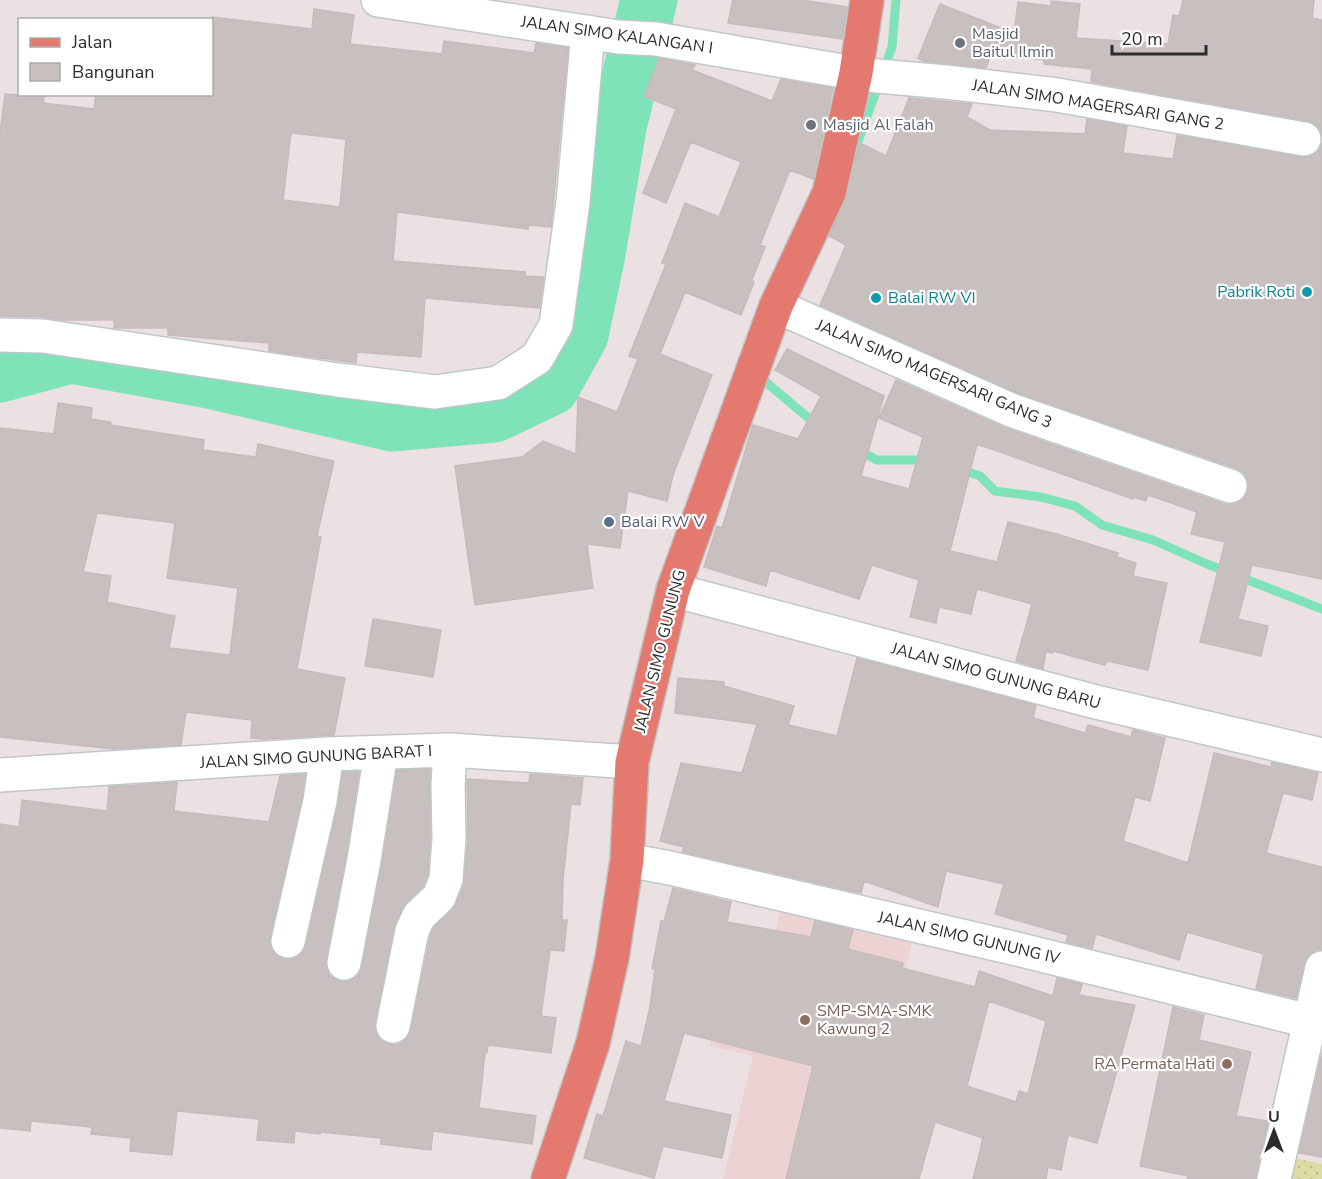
<svg xmlns="http://www.w3.org/2000/svg" width="1322" height="1179" viewBox="0 0 1322 1179" font-family="'Nunito Sans',sans-serif">
	<defs>
		<pattern id="grass-dots" width="8" height="8" patternUnits="userSpaceOnUse" patternTransform="scale(1.5)"><rect width="8" height="8" fill="#dddba3"/><path d="M2 2h.1M6 6h.1" fill="none" stroke="#bebc8c" stroke-width="1.8" stroke-linecap="round"/></pattern>
	</defs>
	<rect width="100%" height="100%" fill="#ece1e2"/>
	<path fill="#ecd2d2" d="M783 900 915 932 854 1179H723L753 1056 710 1046 725 985 760 993Z"/>
	<path fill="url(#grass-dots)" d="M1289 1157 1322 1164V1179H1284Z"/>
	<g fill="none" stroke-linecap="round" stroke-linejoin="round">
		<path stroke="#7fe3b9" stroke-width="9" d="M851 161 892 47 896 0
			M764 374 762 379 818 426
			M858 450 877 460H929
			M959 469 980 476 995 491 1041 497 1075 506 1102 525 1153 540 1207 564 1322 609"/>
		<path stroke="#7fe3b9" stroke-width="57" d="M0 374 71 355 209 380 392 423 494 414 551 387 580 335 597 254 618 127 649 0"/>
	</g>
	<path fill="#c8bfbf" stroke="#c8babb" stroke-width="1.5" fill-rule="evenodd" d="M733 0H802L847 7 842 39 728 23Z
		M1183 0H1314L1312 18 1322 20V136L1316 125 1307 121 1091 82 1092 69 1044 64V60L991 54 986 68 923 61 918 58 940 4 1014 33 1018 2 1051 6V1L1080 4 1076 38 1168 44 1173 15 1179 16Z
		M314 9 354 15 350 44 442 54 444 41 534 53 536 43 568 48 551 227 529 225 528 229 397 212 393 261 525 272V276L544 277 539 308 425 298 421 357 357 352 356 363 269 351V343L168 335V328H114V320H62L43 317 0 316V133L5 94 44 97 43 103 94 109 96 94H212V17L312 29ZM291 133 346 139 340 207 283 200Z
		M659 58 695 65 692 70 772 101 781 79 833 88 813 179 790 170 760 245 765 247 752 280 754 282 741 315 685 292 660 354 712 375 673 475 667 501 628 491 620 548 587 544 593 588 475 605 455 466 522 457 543 441 576 454 578 397 617 412 638 359 629 356 666 264 662 263 685 203 719 217 741 162 691 142 666 203 643 193 676 109 644 96Z
		M909 98 972 104 967 117 990 130 1085 134 1087 119 1127 126 1123 153 1173 159 1177 135 1301 157 1311 156 1318 151 1322 143V579L1252 565 1238 619 1268 626 1261 656 1200 642 1225 542 1191 534 1197 512 1148 495 1146 501 1134 497 1133 499 977 444 950 551 997 562 1008 522 1057 534 1118 553 1117 557 1136 563 1133 576 1167 583 1148 670 1107 661 1105 665 1053 651 1052 653 1046 651 1043 669 1016 661 1032 604 977 589 971 614 939 607 936 623 910 617 919 580 872 565 859 599 770 570 766 586 704 567 717 526 722 528 753 425 798 439 821 396 775 370 787 349 884 396 861 476 909 489 923 437 879 418 896 380 1005 428 1224 504H1234L1243 500 1247 493 1248 482 1244 473 1236 468 1018 393 820 305 846 245 829 236 847 197 860 143 886 156Z
		M58 403 92 408 91 419 111 422 110 425 204 440 203 450 256 457 258 444 334 461 317 536 321 537 297 669 345 678 334 735 265 739 251 738 252 720 186 712 181 745 114 749 0 737V428L54 434ZM97 513 175 523 167 578 238 588 230 655 169 648 175 616 107 602 111 576 83 572Z
		M373 619 441 630 433 677 365 666Z
		M857 658 1036 705 1033 718 1085 733 1088 725 1131 737 1133 730 1165 738 1150 801 1135 797 1123 841 1188 863 1214 753 1271 767 1272 762 1318 773 1312 800 1283 793 1266 853 1322 867V950H1316L1308 956 1304 964 1296 998 1256 989 1264 954 1187 932 1179 960 1096 934 1092 948 1066 942 1068 935 995 914 1004 884 946 871 938 907 864 881 861 893 682 852 684 847 660 841 681 763 742 773 757 724 675 713 678 678 724 682V686L794 706 788 725 837 736Z
		M430 769V838L428 875 423 886 406 903 395 923 375 1022V1031L380 1040 390 1044H400L407 1038 411 1030 430 937 434 927 456 904 464 885 468 840 467 779 529 783 530 774 583 778 580 805 571 804 563 880 562 920H567L564 951 550 950 541 1016 556 1018 551 1053 488 1045 487 1053H485L479 1108 536 1116 532 1144 433 1131 431 1150 381 1144V1138L321 1132 320 1134 295 1131 294 1143 257 1140 259 1119 177 1111 172 1155 130 1151 131 1138 91 1134 92 1127 31 1121 30 1131 0 1128V824L19 827 22 800 107 811 109 787 177 782 174 811 269 822 280 776 305 774 302 798 270 937V947L276 955 284 959H293L301 954 306 945 338 805 343 772H359L346 857 326 960 327 970 331 977 340 981H350L358 976 362 967 382 864 397 770Z
		M673 888 731 902 727 922 811 937 815 921 853 930 848 949 903 963 902 968 975 987 979 971 1053 996 1057 978 1082 984 1079 995 1135 1005 1097 1143 1068 1135 1061 1170 1048 1167 1046 1179H973L983 1138 935 1122 919 1179H786L813 1066 684 1033 664 1101 731 1115 722 1158 663 1146 654 1178 584 1158 597 1114 603 1116 626 1041 641 1046 650 1007 655 969H652L661 921H664ZM989 1001 1046 1021 1028 1094 1019 1091 1016 1102 967 1086Z
		M1173 1007 1204 1015 1199 1040 1251 1052 1236 1116 1268 1121 1256 1179H1187L1188 1176 1140 1166Z
		M1322 1053V1157L1299 1153Z"/>
	<g fill="none" stroke-linecap="round" stroke-linejoin="round">
		<g stroke="#bec8c9" stroke-width="36">
			<path id="minor" d="M378 0 618 37 656 39 866 75 946 82 1057 95 1304 139
				M776 306 1011 410 1230 486
				M0 335 43 336 338 380 435 392 498 383 537 358 556 325 573 202 588 32
				M673 590 1096 702 1322 755
				M0 775 327 754 450 750 632 762
				M627 860 670 868 1021 950 1309 1021
				M288 941 320 801 327 754
				M344 963 364 860 381 753
				M393 1026 412 931 419 916 439 897 446 879 449 839 448 785 450 750
				M1274 1179 1322 968"/>
		</g>
		<g stroke="#c0c0c0" stroke-width="36">
			<path id="major" d="M548 1179 593 1043 612 958 627 860 632 762 673 590 776 306 829 193 856 73 867 0"/>
		</g>
		<use href="#minor" stroke="#fff" stroke-width="33"/>
		<use href="#major" stroke="#e3796f" stroke-width="33"/>
	</g>
	<g fill="#6b7280" stroke="#fff" stroke-width="2">
		<circle cx="960" cy="43" r="6"/>
		<circle cx="811" cy="125" r="6"/>
	</g>
	<g fill="#0f9aa8" stroke="#fff" stroke-width="2">
		<circle cx="1307" cy="292" r="6"/>
		<circle cx="876" cy="298" r="6"/>
	</g>
	<circle fill="#5c6f8a" stroke="#fff" stroke-width="2" cx="609" cy="522" r="6"/>
	<g fill="#8d6e63" stroke="#fff" stroke-width="2">
		<circle cx="805" cy="1020" r="6"/>
		<circle cx="1227" cy="1064" r="6"/>
	</g>
	<g text-anchor="middle" dominant-baseline="central" stroke-width="4.5" stroke-linejoin="round" paint-order="stroke">
		<g font-size="16" fill="#5b616d" stroke="#fff" text-anchor="start">
			<text x="972" y="34">Masjid<tspan x="972" dy="18">Baitul Ilmin</tspan></text>
			<text x="823" y="125">Masjid Al Falah</text>
		</g>
		<g font-size="16" fill="#2c2c2c" stroke="#fff">
			<text transform="translate(617 35) rotate(8)">JALAN SIMO KALANGAN I</text>
			<text transform="translate(1098 105) rotate(9)">JALAN SIMO MAGERSARI GANG 2</text>
			<text transform="translate(934 374) rotate(23)">JALAN SIMO MAGERSARI GANG 3</text>
			<text transform="translate(660 651) rotate(-76)">JALAN SIMO GUNUNG</text>
			<text transform="translate(996 676) rotate(15)">JALAN SIMO GUNUNG BARU</text>
			<text transform="translate(316 757) rotate(-3)">JALAN SIMO GUNUNG BARAT I</text>
			<text transform="translate(969 938) rotate(13)">JALAN SIMO GUNUNG IV</text>
		</g>
		<g font-size="16" fill="#0d838f" stroke="#fff" text-anchor="end">
			<text x="1295" y="292">Pabrik Roti</text>
			<text x="888" y="298" text-anchor="start">Balai RW VI</text>
		</g>
		<g font-size="16" fill="#4e5e75" stroke="#fff" text-anchor="start">
			<text x="621" y="522">Balai RW V</text>
		</g>
		<g font-size="16" fill="#785e54" stroke="#fff" text-anchor="start">
			<text x="817" y="1011">SMP-SMA-SMK<tspan x="817" dy="18">Kawung 2</tspan></text>
			<text x="1215" y="1064" text-anchor="end">RA Permata Hati</text>
		</g>
	</g>
	<rect x="18" y="18" width="195" height="78" fill="#ffffff" stroke="#ababab" stroke-width="1.5"/>
	<rect x="30" y="38" width="30" height="9" fill="#e3796f" stroke="#ababab" stroke-width="1.5"/>
	<text x="72" y="48" font-size="18" fill="#2c2c2c">Jalan</text>
	<rect x="30" y="63" width="30" height="18" fill="#c8bfbf" stroke="#ababab" stroke-width="1.5"/>
	<text x="72" y="78" font-size="18" fill="#2c2c2c">Bangunan</text>
	<g transform="translate(1274 1131)" stroke="#ffffff" stroke-width="4.5" paint-order="stroke">
	<path d="M0-4.5L10 22L0 15L-10 22Z" fill="#2c2c2c"/>
	<text y="-9" font-size="16" font-weight="bold" text-anchor="middle" fill="#2c2c2c">U</text>
	</g>
	<path d="M1112 45v9h94v-9" fill="none" stroke="#2c2c2c" stroke-width="3"/>
	<text x="1121" y="45" font-size="18" fill="#2c2c2c" stroke="#ffffff" stroke-width="4.5" paint-order="stroke">20 m</text>
</svg>
